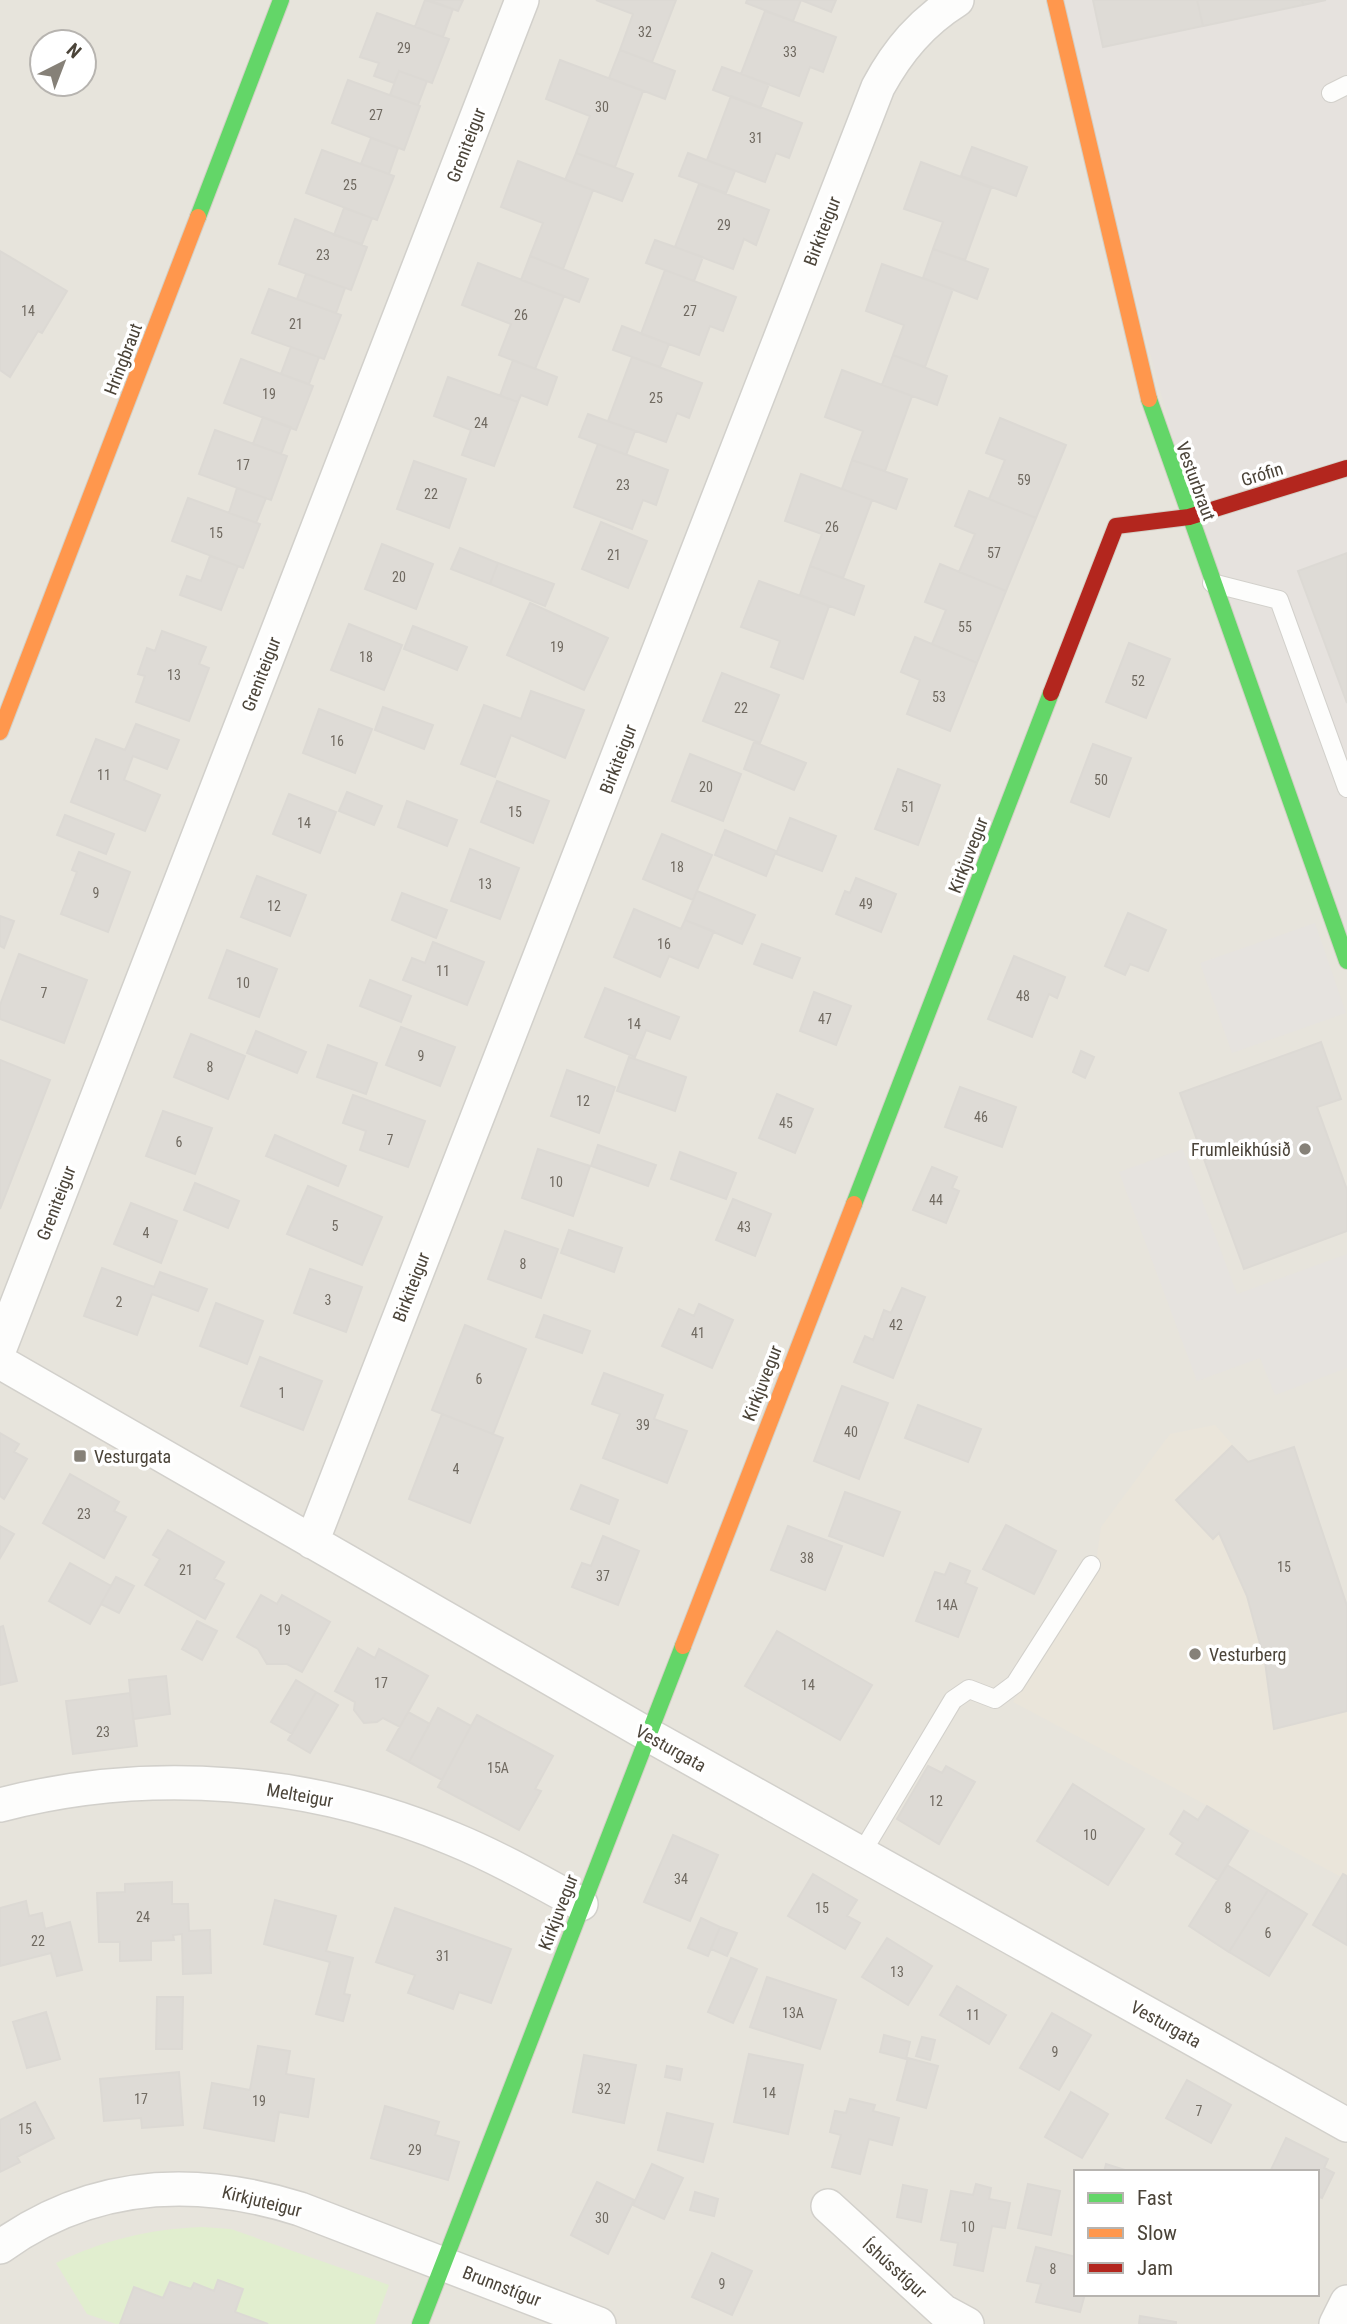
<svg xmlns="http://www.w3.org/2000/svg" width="1347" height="2324" viewBox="0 0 1347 2324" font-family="'Roboto Condensed',sans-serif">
	<rect width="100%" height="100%" fill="#f4f2ee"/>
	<path fill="#e7e4dc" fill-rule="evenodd" d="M0 0H1055L1347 958V2324H0ZM42 42H84V84H42ZM1076 2172H1317V2294H1076Z"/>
	<path fill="#e6e2de" d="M1055 0H1347V958L1212 583Z"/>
	<path fill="#eae5da" d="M1215 1425 1248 1462 1347 1606V1880L1013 1702 1094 1576 1101 1527 1170 1434Z"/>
	<path fill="#e1eecf" d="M202 2227 231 2229 389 2285 375 2324H268L235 2312 243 2289 218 2280 214 2291 194 2283 191 2289 170 2282 163 2298 134 2287 120 2324H116L87 2314 56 2263C104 2240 149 2229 202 2227Z"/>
	<path fill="#e6e3df" d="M1315 923 1346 1013 1232 1053 1200 963Z
		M1183 1149 1237 1294 1347 1254V1368L1275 1395 1260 1358 1197 1381 1119 1172Z"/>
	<path fill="#dedbd6" stroke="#dcd9d4" stroke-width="2" d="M425 0 453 9 443 37 415 27Z
		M429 0H463L458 11Z
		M596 0H676L652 62 620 50 633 14Z
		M747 0H801L793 21 746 3Z
		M801 0H836L831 12Z
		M1093 0H1197L1203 26 1103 47Z
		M1197 0H1302L1303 5 1203 26Z
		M1302 0H1326L1303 5Z
		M765 11 836 37 823 72 810 67 799 96 741 74Z
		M377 13 449 39 432 83 399 71 394 83 374 76 379 63 360 57Z
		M620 50 675 71 665 99 609 78Z
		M560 60 643 91 615 167 576 153 590 116 546 99Z
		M722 67 769 84 760 108 713 90Z
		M399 71 427 81 418 105 390 95Z
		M348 80 420 106 404 150 332 123Z
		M731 96 802 123 789 158 776 153 765 182 707 160Z
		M371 138 398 148 389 174 361 164Z
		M972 147 1027 167 1016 196 961 176Z
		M322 150 394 176 377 220 306 193Z
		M576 153 633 174 622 201 565 180Z
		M688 153 735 171 726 193 679 176Z
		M518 161 593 190 563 269 530 256 543 223 501 207Z
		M921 162 991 188 965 260 933 249 943 222 904 209Z
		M699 184 769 210 756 245 744 239 733 269 675 247Z
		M344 208 372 218 362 244 334 235Z
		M295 219 367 247 351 290 279 264Z
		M655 240 703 257 694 281 646 263Z
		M933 249 988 269 977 299 923 278Z
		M0 251 67 291 42 333 38 331 10 377 0 370Z
		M530 256 588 279 579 302 521 280Z
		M478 263 564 296 535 369 499 355 511 324 462 305Z
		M882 264 953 289 925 367 893 355 904 325 866 311Z
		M665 270 736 297 723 331 710 326 699 355 641 334Z
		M306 274 345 288 336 313 297 299Z
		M269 289 341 315 324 359 252 333Z
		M622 326 669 344 660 367 613 350Z
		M291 347 319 357 309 384 281 374Z
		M893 355 947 376 937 405 882 385Z
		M632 357 702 383 689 418 677 413 666 442 608 421Z
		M241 359 313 386 296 430 224 403Z
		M513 360 557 377 547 405 521 395 518 402 500 396Z
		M842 370 912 396 885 471 852 460 863 431 825 417Z
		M448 377 518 402 494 466 462 455 471 430 434 416Z
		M588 414 635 431 626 455 579 437Z
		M263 417 291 427 281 454 253 444Z
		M1000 418 1066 445 1036 518 989 499 1005 460 986 453Z
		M215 430 287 456 271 500 199 474Z
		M598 444 668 470 656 505 643 500 632 529 574 507Z
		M852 460 907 479 896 509 842 489Z
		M414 461 466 479 449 528 397 509Z
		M801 474 872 500 843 578 810 566 822 534 785 521Z
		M237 488 266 498 256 523 229 513Z
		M969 491 1036 518 1006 591 959 572 975 534 955 526Z
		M188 498 260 524 243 568 172 541Z
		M601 522 647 541 628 588 582 569Z
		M382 544 433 564 416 609 365 589Z
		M460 548 498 563 490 584 451 569Z
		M1347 553V703L1298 571Z
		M210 556 238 566 221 610 180 595 187 576 201 581Z
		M498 563 554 584 545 606 490 584Z
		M940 564 1006 591 977 663 932 644 946 610 925 602Z
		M810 566 864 586 854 615 800 595Z
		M759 581 829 606 803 679 771 667 780 641 741 627Z
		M530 603 608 638 584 690 507 655Z
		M349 624 402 645 384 690 331 670Z
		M413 626 467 647 457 670 404 649Z
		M162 631 206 647 199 664 209 668 189 721 136 702 145 676 138 674 147 648 155 651Z
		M915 637 977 663 950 731 907 714 920 680 901 672Z
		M1129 643 1170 659 1146 718 1106 702Z
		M722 673 779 695 760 743 703 721Z
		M531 691 584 710 565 758 511 735 495 777 461 764 484 705 521 719Z
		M383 707 433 725 424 749 375 730Z
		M319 709 372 729 355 773 303 753Z
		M136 724 179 740 167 769 133 756 124 780 160 795 145 831 71 802 96 739 125 750Z
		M754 742 806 763 794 790 744 769Z
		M1093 744 1131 758 1109 817 1071 802Z
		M690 754 741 774 723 821 672 801Z
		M898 769 940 785 918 845 875 829Z
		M497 781 549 801 533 843 481 822Z
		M347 792 382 806 374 825 339 811Z
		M289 794 336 812 320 853 273 834Z
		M407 801 457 820 447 846 398 827Z
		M65 815 114 834 106 854 57 835Z
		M790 818 836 836 822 871 776 854Z
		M725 830 776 851 766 876 715 855Z
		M662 834 712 855 693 900 643 879Z
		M470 849 519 868 500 919 451 901Z
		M79 852 130 872 108 932 61 914 77 872 72 870Z
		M257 876 306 895 290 936 241 917Z
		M856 878 896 894 881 932 836 914 845 891 850 893Z
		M697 891 755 915 742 944 685 920Z
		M402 893 447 910 436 938 392 920Z
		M634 909 681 929 685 920 714 931 698 968 669 956 660 977 614 957Z
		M1128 913 1166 930 1148 971 1130 964 1125 975 1105 966Z
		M0 916 14 921 4 948 0 946Z
		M433 942 484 962 467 1005 403 980 412 958 425 963Z
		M762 944 800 958 792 978 754 964Z
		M227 950 277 969 259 1017 209 998Z
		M19 954 87 980 64 1043 0 1019V1005Z
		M1014 956 1065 977 1057 998 1049 994 1032 1037 988 1019Z
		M370 980 411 996 401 1022 360 1006Z
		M605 988 679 1017 670 1039 646 1030 635 1057 585 1037Z
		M814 992 851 1006 836 1045 800 1031Z
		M401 1027 455 1047 440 1086 386 1065Z
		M256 1031 306 1052 297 1073 247 1053Z
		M191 1034 245 1056 228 1099 174 1077Z
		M1321 1042 1341 1099 1317 1107 1347 1190V1231L1244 1269 1180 1093Z
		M328 1045 377 1063 366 1094 317 1077Z
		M1081 1051 1094 1057 1085 1078 1073 1072Z
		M629 1057 686 1077 675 1111 617 1091Z
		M0 1060 50 1080 0 1209Z
		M567 1070 615 1087 599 1133 551 1116Z
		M960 1087 1016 1107 1002 1147 945 1127Z
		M777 1094 813 1109 795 1153 759 1138Z
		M353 1095 425 1121 408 1167 360 1150 366 1131 343 1123Z
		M163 1111 212 1128 195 1174 146 1156Z
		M275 1135 346 1166 338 1186 266 1156Z
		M598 1145 656 1165 648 1186 591 1166Z
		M538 1149 590 1166 573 1216 522 1198Z
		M680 1152 736 1173 726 1199 671 1179Z
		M932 1167 957 1177 952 1188 959 1191 946 1223 913 1210Z
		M195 1183 239 1201 228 1228 184 1210Z
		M308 1186 382 1217 362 1265 287 1234Z
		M733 1199 771 1214 755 1256 716 1240Z
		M131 1203 177 1221 161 1263 114 1244Z
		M569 1230 622 1248 614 1272 561 1253Z
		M505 1231 558 1249 541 1298 488 1279Z
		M102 1268 154 1287 160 1272 207 1289 198 1311 152 1294 137 1335 84 1316Z
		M310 1269 362 1287 346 1332 294 1313Z
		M902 1288 925 1297 893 1378 854 1362 865 1336 873 1340 884 1310 891 1313Z
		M216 1303 263 1321 247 1364 200 1346Z
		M699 1304 733 1320 712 1368 662 1346 679 1309 694 1316Z
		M544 1315 590 1331 582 1353 536 1337Z
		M465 1325 526 1349 493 1434 432 1410Z
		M260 1357 322 1381 303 1430 241 1406Z
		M604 1373 663 1395 654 1419 687 1431 667 1483 603 1458 620 1414 592 1404Z
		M842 1386 888 1403 859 1479 814 1461Z
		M918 1405 981 1429 968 1462 905 1438Z
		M442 1414 503 1438 470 1523 409 1499Z
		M0 1433 19 1444 14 1452 27 1459 4 1499 0 1496Z
		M1232 1446 1248 1462 1294 1447 1347 1606V1711L1274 1729 1265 1662 1247 1596 1219 1533 1213 1539 1176 1500Z
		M70 1474 119 1502 114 1511 126 1517 104 1558 43 1523Z
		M581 1485 618 1500 609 1524 571 1509Z
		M845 1492 900 1512 883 1556 829 1536Z
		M1006 1525 1056 1551 1034 1594 983 1569Z
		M0 1526 14 1534 0 1558Z
		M788 1526 842 1546 825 1590 771 1570Z
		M168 1530 224 1562 214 1579 224 1584 205 1619 145 1585 160 1559 153 1555Z
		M603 1536 639 1551 618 1605 572 1587 582 1563 591 1566Z
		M70 1563 111 1586 90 1624 49 1601Z
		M950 1563 970 1571 965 1583 977 1588 958 1637 916 1621 935 1572 945 1575Z
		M116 1577 134 1586 119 1613 101 1604Z
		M261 1595 277 1604 282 1595 330 1622 302 1672 287 1664H267L258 1649 237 1637Z
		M197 1621 217 1631 202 1660 182 1649Z
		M3 1626 17 1681 0 1685V1627Z
		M777 1631 872 1685 840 1740 745 1686Z
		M358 1648 375 1658 379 1649 428 1676 400 1727 383 1718 377 1722 364 1723 354 1710 355 1702 335 1691Z
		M166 1676 170 1714 133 1719 129 1680Z
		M296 1680 316 1692 292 1734 271 1722Z
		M316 1692 338 1705 310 1753 288 1740Z
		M130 1693 137 1746 73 1754 66 1701Z
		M438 1708 471 1726 442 1780 409 1762Z
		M408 1712 430 1724 409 1762 387 1750Z
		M477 1715 553 1756 535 1789 541 1791 519 1830 438 1787Z
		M928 1766 942 1773 946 1766 975 1782 939 1844 897 1819Z
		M1073 1784 1144 1829 1108 1885 1037 1841Z
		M1207 1806 1248 1831 1218 1880 1176 1854 1183 1843 1170 1834 1184 1811 1198 1820Z
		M673 1835 718 1855 690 1921 644 1902Z
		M1227 1865 1268 1890 1229 1952 1189 1926Z
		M813 1874 857 1900 847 1916 860 1923 845 1949 788 1916Z
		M1343 1874 1347 1876V1945L1313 1925Z
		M172 1882V1904H188L189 1931 210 1930 211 1973 183 1974 182 1934 173 1935 174 1940 151 1941V1960L120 1961V1942H99L97 1893 125 1892V1884Z
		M1268 1890 1307 1914 1269 1976 1229 1952Z
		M275 1900 336 1916 326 1951 353 1958 344 1994 350 1995 343 2021 316 2014 330 1962 264 1944Z
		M26 1901 29 1916 42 1913 45 1929 70 1922 82 1970 57 1976 51 1953 0 1966V1908Z
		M395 1908 511 1949 491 2003 459 1992 453 2009 408 1993 415 1975 376 1962Z
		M701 1918 720 1927 708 1956 688 1948Z
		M720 1927 737 1933 727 1956 711 1949Z
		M887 1938 932 1966 908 2005 862 1977Z
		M731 1958 757 1969 733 2023 708 2012Z
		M767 1977 836 2000 820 2049 750 2027Z
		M957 1986 1006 2015 989 2044 940 2015Z
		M157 1997H183L182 2049H156Z
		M46 2012 60 2059 27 2068 13 2022Z
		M1052 2013 1091 2035 1059 2090 1020 2068Z
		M884 2035 910 2042 906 2059 880 2052Z
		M922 2037 935 2040 930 2060 916 2056Z
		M258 2046 290 2051 286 2074 314 2079 308 2117 279 2112 274 2141 204 2128 212 2083 250 2090Z
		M749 2054 803 2065 788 2134 734 2122Z
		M584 2055 636 2065 624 2123 573 2112Z
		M908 2058 938 2066 926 2108 897 2100Z
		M667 2066 682 2069 680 2080 665 2077Z
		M179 2072 183 2125 142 2128 141 2118 104 2121 100 2079Z
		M1187 2080 1231 2105 1211 2143 1166 2118Z
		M1071 2092 1108 2114 1082 2158 1045 2137Z
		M850 2099 875 2105 873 2111 899 2118 892 2145 869 2139 860 2174 832 2167 841 2135 830 2132 835 2111 846 2113Z
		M35 2102 54 2138 17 2157 20 2162 0 2172V2120Z
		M385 2106 439 2122 435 2135 459 2142 448 2180 371 2158Z
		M667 2113 713 2124 703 2162 658 2150Z
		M1286 2138 1328 2159 1324 2168 1334 2173 1322 2198 1317 2196V2172H1270Z
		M652 2164 683 2178 664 2219 633 2205Z
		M1106 2164 1131 2172H1104Z
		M597 2182 634 2200 608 2254 571 2235Z
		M976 2184 991 2188 989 2199 1010 2203 1005 2228 992 2226 983 2271 954 2265 958 2243 941 2240 951 2191 973 2195Z
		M1028 2184 1060 2191 1051 2235 1018 2228Z
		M903 2185 927 2190 921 2222 897 2217Z
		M695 2192 718 2199 714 2216 690 2210Z
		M1036 2247 1076 2257V2294H1085L1080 2312 1036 2302 1041 2284 1027 2281Z
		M712 2253 752 2271 732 2315 692 2297Z
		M218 2280 243 2289 235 2312 268 2324H120L134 2287 163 2298 170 2282 191 2289 194 2283 214 2291Z
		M1140 2316 1176 2322V2324H1139Z"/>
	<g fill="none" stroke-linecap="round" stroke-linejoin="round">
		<g stroke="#d2d0cb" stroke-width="20">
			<path id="lane" d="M1331 93 1347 85
				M1212 583 1279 600 1347 788
				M861 1854 953 1700 969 1689 995 1699 1015 1684 1091 1565"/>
		</g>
		<g stroke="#d2d0cb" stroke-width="36">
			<path id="street" d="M0 1348 522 0
				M0 1362 647 1734 1347 2125
				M312 1542 878 87C898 50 922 22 957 0
				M0 1805C150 1766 311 1779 453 1839 497 1857 539 1881 581 1904
				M828 2206 943 2311 967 2324
				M0 2247C92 2181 195 2176 300 2209L599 2324
				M1336 2324 1347 2302"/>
		</g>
		<g stroke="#d3cfc5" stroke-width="18">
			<path id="fast" d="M198 217 281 0
				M1149 399 1347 961
				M854 1204 1051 693
				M420 2324 683 1646"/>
		</g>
		<g stroke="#d3cfc5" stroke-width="18">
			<path id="slow" d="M1055 0 1149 399
				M0 732 198 217
				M683 1646 854 1204"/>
		</g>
		<g stroke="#d3cfc5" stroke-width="18">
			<path id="jam" d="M1051 693 1116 526 1189 517 1347 468"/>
		</g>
		<use href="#lane" stroke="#fdfdfc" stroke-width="18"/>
		<use href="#street" stroke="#fdfdfc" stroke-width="33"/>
		<use href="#fast" stroke="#63d668" stroke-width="16"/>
		<use href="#slow" stroke="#ff974d" stroke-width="16"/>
		<use href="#jam" stroke="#b3261e" stroke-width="16"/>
	</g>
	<g fill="#868178" stroke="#fff" stroke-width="2.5">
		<circle cx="1305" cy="1149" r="7"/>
		<rect x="73" y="1449" width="14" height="14" rx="3.5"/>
		<circle cx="1195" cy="1654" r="7"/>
	</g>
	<g text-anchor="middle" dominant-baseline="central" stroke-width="7" stroke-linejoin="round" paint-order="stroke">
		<g font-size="14" fill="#706a61">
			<text x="645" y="32">32</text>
			<text x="404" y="48">29</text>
			<text x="790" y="52">33</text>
			<text x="602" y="107">30</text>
			<text x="376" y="115">27</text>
			<text x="756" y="138">31</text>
			<text x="350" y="185">25</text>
			<text x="724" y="225">29</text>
			<text x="323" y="255">23</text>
			<text x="28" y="311">14</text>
			<text x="690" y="311">27</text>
			<text x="521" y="315">26</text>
			<text x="296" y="324">21</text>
			<text x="269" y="394">19</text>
			<text x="656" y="398">25</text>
			<text x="481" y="423">24</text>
			<text x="243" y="465">17</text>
			<text x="1024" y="480">59</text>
			<text x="623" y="485">23</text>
			<text x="431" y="494">22</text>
			<text x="832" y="527">26</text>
			<text x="216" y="533">15</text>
			<text x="994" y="553">57</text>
			<text x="614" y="555">21</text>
			<text x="399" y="577">20</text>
			<text x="965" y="627">55</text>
			<text x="557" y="647">19</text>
			<text x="366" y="657">18</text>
			<text x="174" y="675">13</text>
			<text x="1138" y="681">52</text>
			<text x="939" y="697">53</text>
			<text x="741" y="708">22</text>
			<text x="337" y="741">16</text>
			<text x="104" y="775">11</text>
			<text x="1101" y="780">50</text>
			<text x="706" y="787">20</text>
			<text x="908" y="807">51</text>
			<text x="515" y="812">15</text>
			<text x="304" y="823">14</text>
			<text x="677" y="867">18</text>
			<text x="485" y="884">13</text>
			<text x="96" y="893">9</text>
			<text x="866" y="904">49</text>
			<text x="274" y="906">12</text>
			<text x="664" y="944">16</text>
			<text x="443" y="971">11</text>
			<text x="243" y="983">10</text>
			<text x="44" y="993">7</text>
			<text x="1023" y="996">48</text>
			<text x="825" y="1019">47</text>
			<text x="634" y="1024">14</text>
			<text x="421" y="1056">9</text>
			<text x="210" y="1067">8</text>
			<text x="583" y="1101">12</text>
			<text x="981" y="1117">46</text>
			<text x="786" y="1123">45</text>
			<text x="390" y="1140">7</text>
			<text x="179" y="1142">6</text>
			<text x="556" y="1182">10</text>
			<text x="936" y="1200">44</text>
			<text x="335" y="1226">5</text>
			<text x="744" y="1227">43</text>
			<text x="146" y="1233">4</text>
			<text x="523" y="1264">8</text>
			<text x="328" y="1300">3</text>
			<text x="119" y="1302">2</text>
			<text x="896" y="1325">42</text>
			<text x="698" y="1333">41</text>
			<text x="479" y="1379">6</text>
			<text x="282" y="1393">1</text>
			<text x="643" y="1425">39</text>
			<text x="851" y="1432">40</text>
			<text x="456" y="1469">4</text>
			<text x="84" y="1514">23</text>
			<text x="807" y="1558">38</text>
			<text x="1284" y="1567">15</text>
			<text x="186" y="1570">21</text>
			<text x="603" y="1576">37</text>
			<text x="947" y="1605">14A</text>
			<text x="284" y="1630">19</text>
			<text x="381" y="1683">17</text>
			<text x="808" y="1685">14</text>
			<text x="103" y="1732">23</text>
			<text x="498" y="1768">15A</text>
			<text x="936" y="1801">12</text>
			<text x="1090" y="1835">10</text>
			<text x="681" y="1879">34</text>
			<text x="822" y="1908">15</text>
			<text x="1228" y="1908">8</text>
			<text x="143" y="1917">24</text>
			<text x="1268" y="1933">6</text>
			<text x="38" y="1941">22</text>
			<text x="443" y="1956">31</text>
			<text x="897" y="1972">13</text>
			<text x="793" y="2013">13A</text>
			<text x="973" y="2015">11</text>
			<text x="1055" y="2052">9</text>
			<text x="604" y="2089">32</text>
			<text x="769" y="2093">14</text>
			<text x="141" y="2099">17</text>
			<text x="259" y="2101">19</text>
			<text x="1199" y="2111">7</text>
			<text x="25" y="2129">15</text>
			<text x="415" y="2150">29</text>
			<text x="602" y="2218">30</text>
			<text x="968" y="2227">10</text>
			<text x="1053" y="2269">8</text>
			<text x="722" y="2284">9</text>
		</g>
		<g font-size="18" fill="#4b4439" stroke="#fff">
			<text transform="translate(466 145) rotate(-69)">Greniteigur</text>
			<text transform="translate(822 231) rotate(-69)">Birkiteigur</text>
			<text transform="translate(123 359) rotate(-69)">Hringbraut</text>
			<text transform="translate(1262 474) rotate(-17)">Grófin</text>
			<text transform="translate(1196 481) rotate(70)">Vesturbraut</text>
			<text transform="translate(261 674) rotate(-69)">Greniteigur</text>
			<text transform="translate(618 759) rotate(-69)">Birkiteigur</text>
			<text transform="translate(968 855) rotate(-69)">Kirkjuvegur</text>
			<text transform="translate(56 1203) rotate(-69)">Greniteigur</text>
			<text transform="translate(411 1287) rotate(-69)">Birkiteigur</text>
			<text transform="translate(762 1383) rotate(-69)">Kirkjuvegur</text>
			<text transform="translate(671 1748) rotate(29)">Vesturgata</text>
			<text transform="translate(300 1795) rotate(10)">Melteigur</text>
			<text transform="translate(558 1912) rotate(-69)">Kirkjuvegur</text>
			<text transform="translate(1166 2024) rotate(29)">Vesturgata</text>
			<text transform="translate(262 2201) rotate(14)">Kirkjuteigur</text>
			<text transform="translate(895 2268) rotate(42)">Íshússtígur</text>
			<text transform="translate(502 2286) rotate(21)">Brunnstígur</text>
		</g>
		<g font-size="18" fill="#4b4439" stroke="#fff" text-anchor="start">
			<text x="1291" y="1149" text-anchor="end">Frumleikhúsið</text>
			<text x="94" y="1456">Vesturgata</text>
			<text x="1209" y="1654">Vesturberg</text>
		</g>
	</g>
	<rect x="1074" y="2170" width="245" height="126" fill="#ffffff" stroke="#b7b4b0" stroke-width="2"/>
	<rect x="1088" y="2193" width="35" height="10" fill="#63d668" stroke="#b7b4b0" stroke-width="2"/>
	<text x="1137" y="2205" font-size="21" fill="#4b4439">Fast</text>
	<rect x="1088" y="2228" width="35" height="10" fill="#ff974d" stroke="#b7b4b0" stroke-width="2"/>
	<text x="1137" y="2240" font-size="21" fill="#4b4439">Slow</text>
	<rect x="1088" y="2263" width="35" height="10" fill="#b3261e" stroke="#b7b4b0" stroke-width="2"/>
	<text x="1137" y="2275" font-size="21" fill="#4b4439">Jam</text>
	<g transform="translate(63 63) rotate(42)"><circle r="33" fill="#ffffff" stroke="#b7b4b0" stroke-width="2"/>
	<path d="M0-5L12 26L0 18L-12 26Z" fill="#868178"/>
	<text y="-10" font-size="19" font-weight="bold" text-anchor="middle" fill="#4b4439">N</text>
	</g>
</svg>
